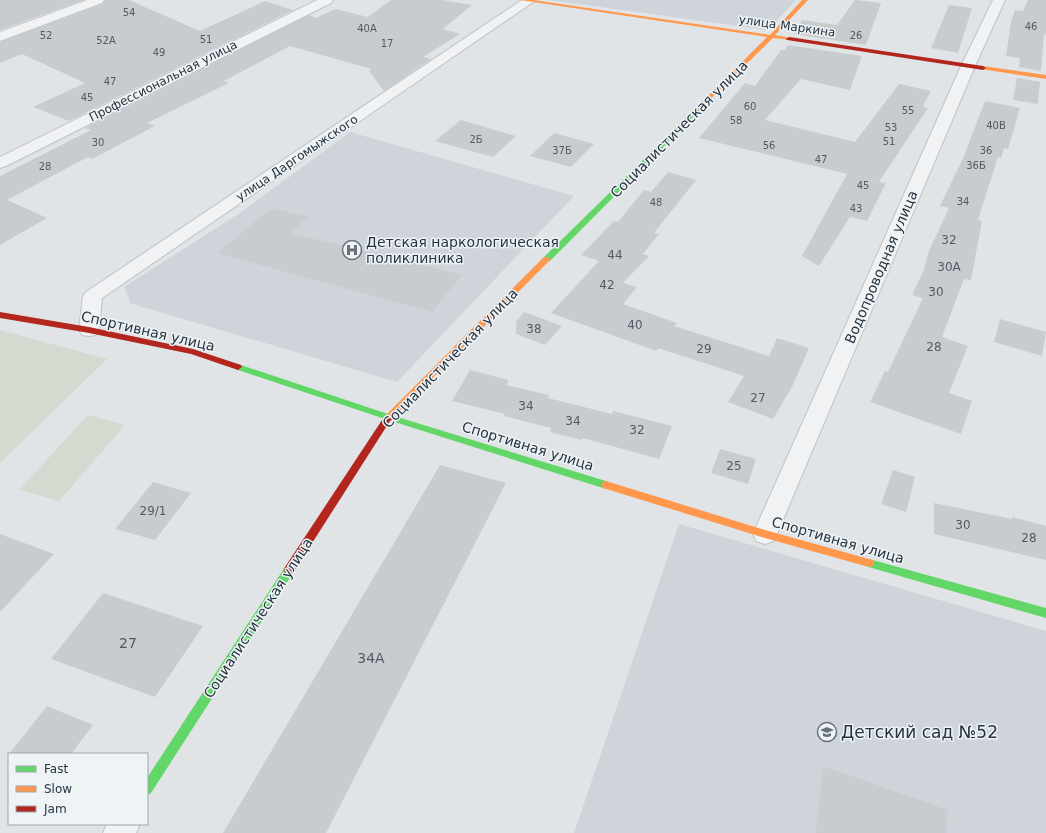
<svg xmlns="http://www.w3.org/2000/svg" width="1046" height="833" viewBox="0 0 1046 833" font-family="'DejaVu Sans',sans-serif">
	<rect width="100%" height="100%" fill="#e1e4e7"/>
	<path fill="#ced4da" d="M550 0H796L768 30Z
		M350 132 574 196 397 382 129 303V298L124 287 240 213Z
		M679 524 1046 631V833H574Z"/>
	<path fill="#d3dbd1" d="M0 330 107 359 0 463Z
		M88 415 125 425 59 501 19 490Z"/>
	<path fill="#c9cccf" d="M0 0H83L0 30Z
		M105 0H129L200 31 265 1 293 10 69 121 33 107 85 83 22 54 0 63V42L103 4Z
		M391 0H442L472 5 443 29 460 34 423 57 431 59 384 91 369 71 371 69 290 46 224 81 229 83 147 123 155 126 92 159 88 157 7 200 47 218 0 245V176L91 130 85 128 309 15 316 18 335 9 368 17Z
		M855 0 881 3 866 45 794 34 802 20 837 25Z
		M1028 0H1046V35L1044 34 1041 71 1019 67 1020 58 1006 56 1011 22 1015 10 1023 11Z
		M949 5 972 8 958 53 931 48Z
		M788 45 862 56 850 90 801 79 765 120 855 142 899 84 931 91 923 106 928 108 879 182 886 183 867 221 850 217 819 266 802 256 847 174 699 138 745 83 755 86 781 50H785Z
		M1017 78 1040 82 1038 104 1013 100Z
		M985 101 1020 108 1008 149 1004 148 1001 158 998 157 978 220 982 221 971 280 964 279 942 337 968 346 949 393 972 401 961 434 870 402 885 371 888 372 923 298 912 295 924 270 928 253 949 208 940 206 964 156Z
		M461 120 495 130 516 136 493 157 435 141Z
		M554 133 594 144 571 167 530 156Z
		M668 172 696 180 654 233 659 234 643 254 649 256 623 283 637 287 623 304 677 323 674 326 769 356 777 338 809 348 792 387 773 419 728 402 744 376 658 348 656 351 551 313 599 261 581 255 614 221 618 222 644 190 651 192Z
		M272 208 308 217 291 233 462 275 432 312 217 253Z
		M524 312 562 326 545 345 516 334V322Z
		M1000 319 1046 332 1042 356 994 342Z
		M470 370 509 380 506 385 549 395 548 398 612 414 613 411 672 426 659 459 583 438 582 440 550 432 551 428 504 416 505 414 452 401Z
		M720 449 756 459 748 484 711 473Z
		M440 465 506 483 326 833H223Z
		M893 470 915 477 906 512 881 504Z
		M153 482 191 493 155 540 115 529Z
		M934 503 1012 519V517L1046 526V560L934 534Z
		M0 534 54 554 0 612Z
		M103 593 203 626 155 697 51 659Z
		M47 706 93 725 71 754H9Z
		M823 766 948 810 946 833H816Z"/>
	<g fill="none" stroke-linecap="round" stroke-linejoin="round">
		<g stroke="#bfc2c5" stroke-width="2">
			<path id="street" d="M87 0H104L102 3 0 41V32Z
				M317 0H333L331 3 6 166 0 168V157Z
				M522 0H536L102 298 99 330 96 335 89 336 82 335 79 330 83 296 86 292Z
				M993 0H1005L975 66 777 534 774 541 765 544 756 541 753 534 961 66Z
				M107 824H140L136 833H103Z"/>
		</g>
		<use href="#street" fill="#f1f2f3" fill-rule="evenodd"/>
		<path fill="#63d668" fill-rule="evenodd" d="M697 107 702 108 550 261H544V257Z
			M238 364 391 415 609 482 611 485 609 488 606 489 385 419 235 369 234 367Z
			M869 559 1046 608V618L865 566 864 563 865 560Z
			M289 566 293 567 294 570 293 573 151 793 147 795V778L285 567Z"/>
		<path fill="#ff974d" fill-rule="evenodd" d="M520 0H533L770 35 802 0H808L775 35 791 38V40L773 38 699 110 697 109V107L767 37Z
			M983 66 1046 75V79L981 69 980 68Z
			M544 257H547L551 259 390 421H384L382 419Z
			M606 481 765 530 869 559 873 560 874 563 873 566 869 567 765 538 603 488 601 485 603 482Z"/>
		<path fill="#b3261e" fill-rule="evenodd" d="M789 37 983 66 986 68 983 70 787 40 786 39Z
			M0 312 89 327 193 349 241 365 242 367 238 370 191 354 89 333 0 318Z
			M387 416 390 417 392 419 390 421 293 573 289 574 285 573 284 570 285 567 384 417Z"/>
	</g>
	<defs>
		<g id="hospital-ring" transform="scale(1)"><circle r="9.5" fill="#eef3f6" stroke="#68717b" stroke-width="1.5"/><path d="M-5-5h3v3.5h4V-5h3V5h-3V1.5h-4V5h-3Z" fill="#68717b"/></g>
		<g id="school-ring" transform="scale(1)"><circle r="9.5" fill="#eef3f6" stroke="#68717b" stroke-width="1.5"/><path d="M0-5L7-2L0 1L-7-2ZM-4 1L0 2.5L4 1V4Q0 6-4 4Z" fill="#68717b"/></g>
	</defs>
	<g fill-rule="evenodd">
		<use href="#hospital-ring" x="352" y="250"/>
		<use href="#school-ring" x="827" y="732"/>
	</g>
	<g text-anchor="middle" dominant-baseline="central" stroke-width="3" stroke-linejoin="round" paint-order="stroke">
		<g font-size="10" fill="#505a65">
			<text x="129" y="12">54</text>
			<text x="1031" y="26">46</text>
			<text x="367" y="28">40А</text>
			<text x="46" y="35">52</text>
			<text x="856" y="35">26</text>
			<text x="206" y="39">51</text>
			<text x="106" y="40">52А</text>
			<text x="387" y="43">17</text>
			<text x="159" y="52">49</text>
			<text x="110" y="81">47</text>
			<text x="87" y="97">45</text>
			<text x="750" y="106">60</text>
			<text x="908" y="110">55</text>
			<text x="736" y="120">58</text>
			<text x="996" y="125">40В</text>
			<text x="891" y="127">53</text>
			<text x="476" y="139">2Б</text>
			<text x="889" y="141">51</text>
			<text x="98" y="142">30</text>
			<text x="769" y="145">56</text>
			<text x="562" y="150">37Б</text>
			<text x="986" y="150">36</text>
			<text x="821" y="159">47</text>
			<text x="976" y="165">36Б</text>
			<text x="45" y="166">28</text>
			<text x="863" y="185">45</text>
			<text x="963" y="201">34</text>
			<text x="656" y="202">48</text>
			<text x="856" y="208">43</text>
		</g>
		<g font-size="12" fill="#273341" stroke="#eef3f6">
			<text transform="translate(787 26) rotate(8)">улица Маркина</text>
			<text transform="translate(163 81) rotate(-27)">Профессиональная улица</text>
			<text transform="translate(297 158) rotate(-34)">улица Даргомыжского</text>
		</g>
		<g font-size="12" fill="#505a65">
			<text x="949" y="240">32</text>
			<text x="615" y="255">44</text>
			<text x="949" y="267">30А</text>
			<text x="607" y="285">42</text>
			<text x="936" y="292">30</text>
			<text x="635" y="325">40</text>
			<text x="534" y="329">38</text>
			<text x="934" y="347">28</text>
			<text x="704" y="349">29</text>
			<text x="758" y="398">27</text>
			<text x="526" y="406">34</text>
			<text x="573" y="421">34</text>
			<text x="637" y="430">32</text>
			<text x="734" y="466">25</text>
			<text x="153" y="511">29/1</text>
			<text x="963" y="525">30</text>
			<text x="1029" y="538">28</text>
		</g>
		<g font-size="14" fill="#273341" stroke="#eef3f6">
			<text transform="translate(679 129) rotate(-45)">Социалистическая улица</text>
			<text transform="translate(881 267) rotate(-67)">Водопроводная улица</text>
			<text transform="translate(148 331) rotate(13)">Спортивная улица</text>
			<text transform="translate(450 358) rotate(-46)">Социалистическая улица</text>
			<text transform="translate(528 446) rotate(17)">Спортивная улица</text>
			<text transform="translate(838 540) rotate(16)">Спортивная улица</text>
			<text transform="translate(258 618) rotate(-57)">Социалистическая улица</text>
		</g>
		<g font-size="14" fill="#273341" stroke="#eef3f6" text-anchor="start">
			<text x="366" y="242">Детская наркологическая<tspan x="366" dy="16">поликлиника</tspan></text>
		</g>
		<g font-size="14" fill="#505a65">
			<text x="128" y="643">27</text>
			<text x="371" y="658">34А</text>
		</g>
		<g font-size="17" fill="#273341" stroke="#eef3f6" text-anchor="start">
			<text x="841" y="732">Детский сад №52</text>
		</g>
	</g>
	<rect x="8" y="753" width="140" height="72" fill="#eef3f6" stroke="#9ea6ae"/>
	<rect x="16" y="766" width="20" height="6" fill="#63d668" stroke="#9ea6ae"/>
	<text x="44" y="773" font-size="12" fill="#273341">Fast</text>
	<rect x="16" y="786" width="20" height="6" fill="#ff974d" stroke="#9ea6ae"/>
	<text x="44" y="793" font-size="12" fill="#273341">Slow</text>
	<rect x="16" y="806" width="20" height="6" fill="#b3261e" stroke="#9ea6ae"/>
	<text x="44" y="813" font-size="12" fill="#273341">Jam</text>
</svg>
